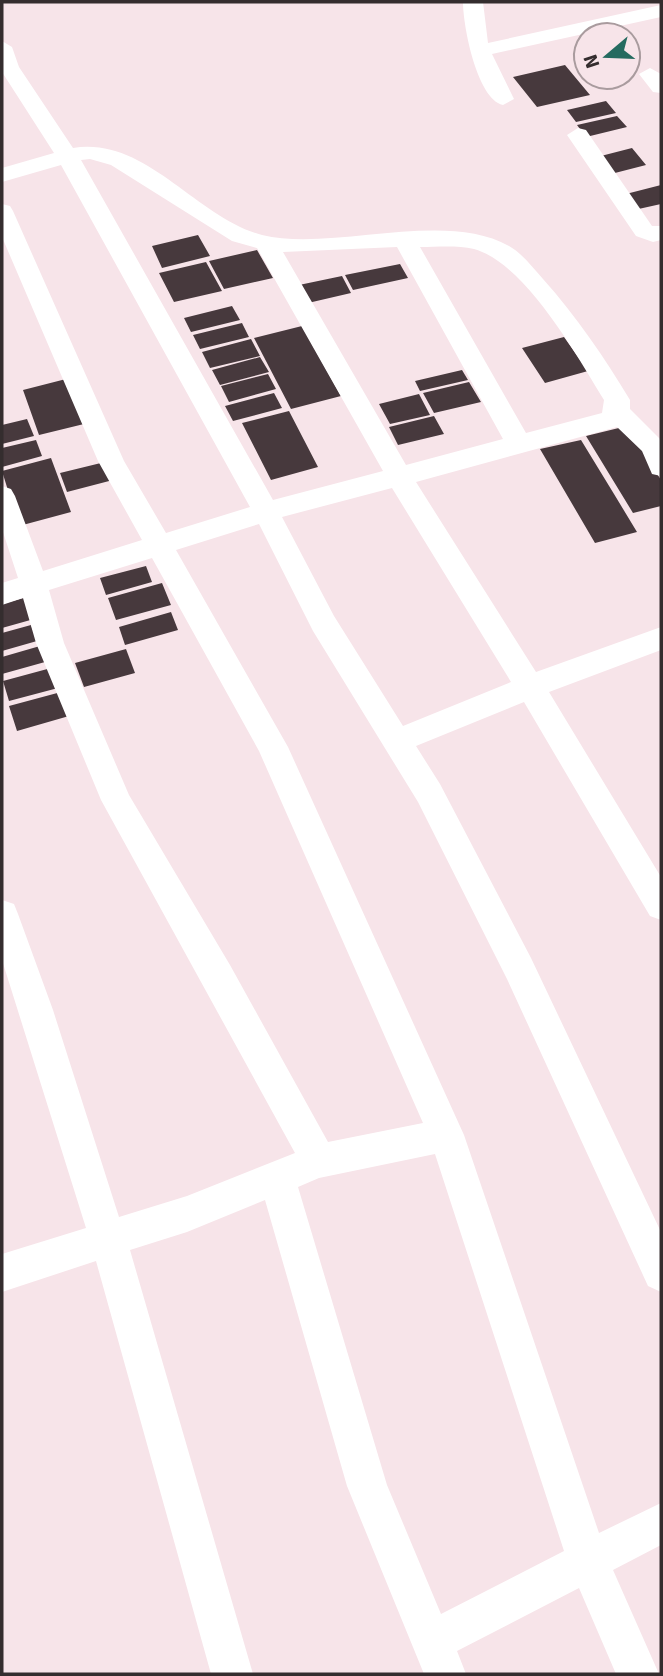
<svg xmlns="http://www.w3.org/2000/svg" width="663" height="1676" viewBox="0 0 663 1676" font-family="Signika,sans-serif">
	<rect width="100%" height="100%" fill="#f7e4e9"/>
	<path fill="#47393d" d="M565 65 590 95 537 107 513 77Z
		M606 101 616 113 576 122 567 110Z
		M617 116 627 127 586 137 577 125Z
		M632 148 646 165 611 174 597 157Z
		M661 185V204L634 210 622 195Z
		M198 235 210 256 162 268 152 246Z
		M257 250 273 278 224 289 209 261Z
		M206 262 222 291 174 302 159 273Z
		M400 264 408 278 353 290 345 275Z
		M342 276 351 293 308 303 299 285Z
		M232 306 240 320 191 332 184 318Z
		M242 323 249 337 200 349 193 335Z
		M302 326 341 396 291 409 254 338Z
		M564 337 588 371 545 383 522 348Z
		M251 339 260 356 210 368 202 352Z
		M260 357 269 372 220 385 212 370Z
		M462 370 468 380 420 391 415 381Z
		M268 374 276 389 229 402 221 386Z
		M66 379 84 424 39 435 23 390Z
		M469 382 481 402 434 413 423 393Z
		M274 393 282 408 233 421 225 406Z
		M419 394 430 415 390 424 379 404Z
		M289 411 318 467 271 480 242 423Z
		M434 416 444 434 398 445 389 427Z
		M27 419 34 436 2 444V425Z
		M627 426 661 480V506L633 513 586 436Z
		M36 440 42 456 2 467V448Z
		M581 440 614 494 637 532 595 543 540 449Z
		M51 458 71 512 19 526 2 471Z
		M105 462 113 480 67 492 60 473Z
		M146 566 152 582 106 595 100 578Z
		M162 583 171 605 116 620 108 598Z
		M27 597 34 619 2 628V604Z
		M171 612 178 630 125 645 119 627Z
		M31 625 37 641 2 651V633Z
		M40 646 45 662 2 674V657Z
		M126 649 135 673 84 687 75 663Z
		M51 668 58 688 9 701 3 681Z
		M61 692 69 716 17 731 9 706Z"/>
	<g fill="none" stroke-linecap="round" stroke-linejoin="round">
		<path fill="#fff" fill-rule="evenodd" d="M463 2H483L488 43 661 5V17L492 54 514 99 503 105C477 99 463 26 463 2Z
			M2 41 12 47 19 67 73 148C146 136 196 218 262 235 332 252 444 209 509 246 523 254 533 268 543 279 577 317 604 357 630 400V409L661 440V476L652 474 642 451 617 427 416 482 536 672 661 627V650L549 692 661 877V920L650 916 524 702 416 746 440 784 531 958 661 1232V1292L648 1286 507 979 418 802 313 631 259 524 176 550 288 747 464 1135 599 1533 661 1503V1545L613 1570 659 1674H616L579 1588 457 1651 466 1674H424L347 1486 265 1200 187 1232 130 1250 253 1674H211L96 1261 2 1292V1254L86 1228 2 960V900L14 904 18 914 53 1010 119 1217 187 1196 295 1153 101 800 36 643 23 598 2 605V583L18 578 2 529V486L11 489 15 496 43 571 142 540 98 461 2 237V204L10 206 13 211 124 461 166 533 250 507 61 165 2 182V168L54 153 2 72ZM90 159 111 165 232 241 257 248 383 471 273 500 81 160ZM397 247 503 439 406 465 283 252ZM420 247C437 247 457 245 474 249 525 263 577 356 604 400L602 413 526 433ZM392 488 511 682 403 726 334 616 282 517ZM152 558 259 751 423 1123 328 1142 230 965 129 795 64 643 49 590ZM435 1154 564 1551 441 1614 387 1485 298 1187 319 1178Z
			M650 68 661 74V93L653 92 639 74Z
			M578 128 586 130 652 226H661V240L653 242 636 236 567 135Z"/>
	</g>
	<rect width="663" height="1676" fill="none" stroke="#342d2e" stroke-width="7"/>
	<g transform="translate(607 56) rotate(251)"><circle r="33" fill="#f7e4e9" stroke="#a99b9e" stroke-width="2"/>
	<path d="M0-5L12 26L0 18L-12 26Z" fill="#256b60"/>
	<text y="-10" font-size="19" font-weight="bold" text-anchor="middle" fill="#342d2e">N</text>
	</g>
</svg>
